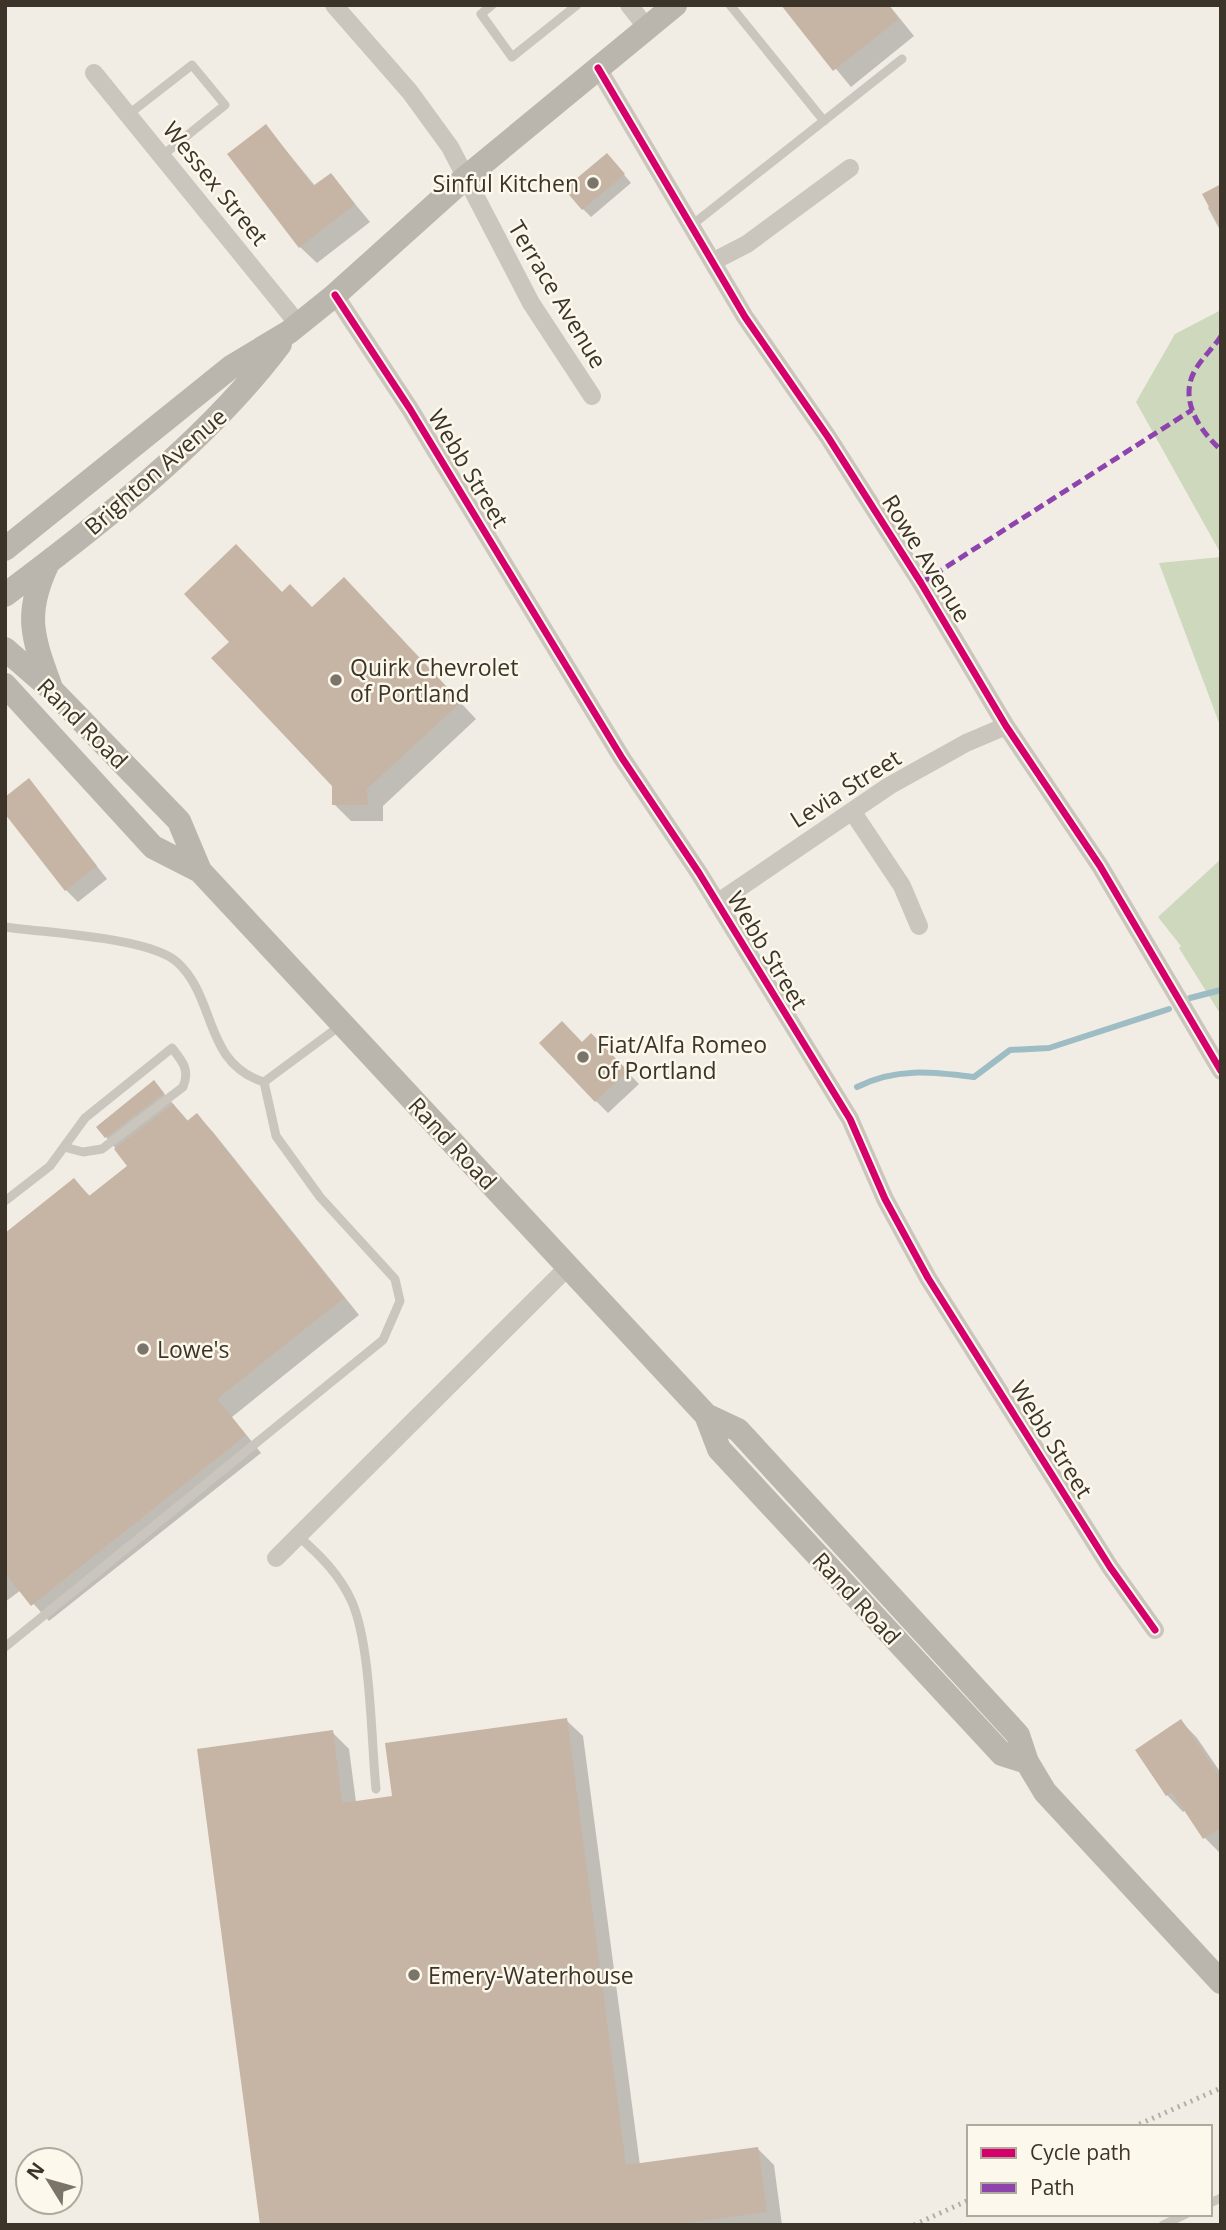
<svg xmlns="http://www.w3.org/2000/svg" width="1226" height="2230" viewBox="0 0 1226 2230" font-family="'Open Sans',sans-serif">
	<rect width="100%" height="100%" fill="#f1ede4"/>
	<path fill="#cdd8bc" d="M1221 310V554L1136 402 1175 334Z
		M1221 557V728L1159 563Z
		M1221 855V1015L1179 948 1181 946 1158 917 1220 860Z"/>
	<path fill="#0003" d="M783 5H889L914 36 851 87Z
		M266 126 316 187 331 175 370 222 317 263 300 247Z
		M615 164 631 183 591 217 583 209Z
		M1221 186V232L1208 208Z
		M282 594 312 609 360 596 476 719 383 806V821H351L334 804V786Z
		M29 781 107 879 78 902 66 890Z
		M591 1035 639 1084 608 1113 596 1101 582 1044Z
		M154 1082 189 1122 197 1115 213 1132 359 1315 232 1417 261 1453 49 1621 21 1590 5 1602V1235L74 1180 91 1197 130 1166 106 1137Z
		M566 1720 583 1736 640 2165 758 2149 774 2165 782 2225H262L332 1732 349 1749 356 1802 394 1797Z
		M1181 1721 1197 1738 1221 1773V1854L1205 1838 1186 1810 1183 1812 1167 1795Z"/>
	<g fill="none" stroke-linecap="round" stroke-linejoin="round">
		<path stroke="#9ebcc4" stroke-width="6" d="M1190 998 1221 990
			M857 1087C896 1067 933 1072 974 1077L1010 1050 1049 1048 1169 1009"/>
	</g>
	<path fill="#c6b5a4" d="M781 5H888L899 19 833 71Z
		M266 124 313 186 331 173 355 204 299 248 227 154Z
		M607 153 625 174 582 210 564 189Z
		M1221 184V229L1202 194Z
		M236 544 282 592 290 584 312 607 344 577 461 702 367 789 368 805H332V786L211 658 229 642 184 594Z
		M29 778 97 866 65 891 5 814V797Z
		M562 1021 582 1042 591 1033 628 1071 595 1102 539 1043Z
		M154 1080 164 1093 105 1138 96 1127Z
		M173 1104 187 1121 197 1113 344 1298 217 1399 246 1435 31 1606 5 1573V1233L74 1178 89 1196 127 1166 114 1149Z
		M567 1718 626 2165 758 2147 767 2212 670 2225H260L197 1749 333 1730 342 1803 392 1796 385 1743Z
		M1181 1719 1221 1778V1828L1203 1839 1172 1792 1166 1796 1135 1750Z"/>
	<g fill="none" stroke-linecap="round" stroke-linejoin="round">
		<path stroke="#cac6bd" stroke-width="9" d="M492 5 481 14 512 57 577 5
			M730 5 824 121
			M129 114 192 65 225 105 163 155
			M692 225 902 59
			M5 927C45 933 149 937 177 962 217 998 203 1063 264 1082L276 1136 320 1197 395 1279 400 1301 383 1340 5 1647
			M264 1082 341 1025
			M5 1201 50 1166 85 1118 172 1048C183 1062 190 1070 183 1087L102 1149 83 1152 64 1147
			M298 1536C320 1555 340 1575 352 1602 371 1646 371 1739 376 1789
			M1210 2203 1221 2198
			M1163 2225 1186 2214"/>
		<path stroke="#cac6bd" stroke-width="18" d="M334 5 410 92 450 147 531 303 592 396
			M629 5 647 28
			M598 68 745 317 828 437 921 583 1006 726 1100 866 1221 1071
			M94 73 299 325
			M714 261 747 244 850 168
			M335 295 410 409 622 758 699 873 850 1119 885 1199 928 1278 1110 1567 1155 1630
			M852 811 902 886 919 926
			M717 903 889 786 966 743 1006 726
			M276 1558 568 1267"/>
		<path stroke="#bbb6ad" stroke-width="24" d="M5 549 231 367 289 332 335 295 465 178 675 5
			M48 563C24 613 32 636 50 685
			M5 595C101 523 209 439 280 344
			M5 649 51 689 179 821 200 871
			M5 685 153 847 200 871 706 1415 738 1430 1018 1735 1027 1762 1045 1792 1221 1982
			M706 1415 719 1449 1002 1754 1027 1762"/>
		<path stroke="#b2aea7" stroke-width="5" stroke-dasharray="2 5" stroke-linecap="butt" d="M1133 2127 1221 2088
			M914 2225 969 2200"/>
		<path stroke="#8e44ad" stroke-width="5" stroke-dasharray="10 5" stroke-linecap="butt" d="M1221 336C1214 347 1204 356 1197 367 1177 397 1198 429 1221 450
			M921 583 1192 410"/>
		<g stroke="#fcf8ec" stroke-width="11">
			<path id="cycleway" d="M598 68 745 317 828 437 921 583 1006 726 1100 866 1221 1071
				M335 295 410 409 622 758 699 873 850 1119 885 1199 928 1278 1110 1567 1155 1630"/>
		</g>
		<use href="#cycleway" stroke="#d6006c" stroke-width="7"/>
	</g>
	<g fill="#7b746a" stroke="#fcf8ec" stroke-width="2.5">
		<circle cx="593" cy="183" r="7"/>
		<circle cx="336" cy="680" r="7"/>
		<circle cx="583" cy="1057" r="7"/>
		<circle cx="143" cy="1349" r="7"/>
		<circle cx="414" cy="1975" r="7"/>
	</g>
	<g text-anchor="middle" dominant-baseline="central" stroke-width="5" stroke-linejoin="round" paint-order="stroke">
		<g font-size="23" fill="#3c3329" stroke="#fcf8ec">
			<text transform="translate(216 183) rotate(51)">Wessex Street</text>
			<text transform="translate(558 294) rotate(59)">Terrace Avenue</text>
			<text transform="translate(469 468) rotate(59)">Webb Street</text>
			<text transform="translate(155 471) rotate(-41)">Brighton Avenue</text>
			<text transform="translate(927 558) rotate(58)">Rowe Avenue</text>
			<text transform="translate(83 723) rotate(45)">Rand Road</text>
			<text transform="translate(845 788) rotate(-32)">Levia Street</text>
			<text transform="translate(768 950) rotate(59)">Webb Street</text>
			<text transform="translate(453 1143) rotate(47)">Rand Road</text>
			<text transform="translate(1052 1439) rotate(58)">Webb Street</text>
			<text transform="translate(857 1598) rotate(47)">Rand Road</text>
		</g>
		<g font-size="23" fill="#3c3329" stroke="#fcf8ec" text-anchor="start">
			<text x="579" y="183" text-anchor="end">Sinful Kitchen</text>
			<text x="350" y="667">Quirk Chevrolet<tspan x="350" dy="26">of Portland</tspan></text>
			<text x="597" y="1044">Fiat/Alfa Romeo<tspan x="597" dy="26">of Portland</tspan></text>
			<text x="157" y="1349">Lowe's</text>
			<text x="428" y="1975">Emery-Waterhouse</text>
		</g>
	</g>
	<rect width="1226" height="2230" fill="none" stroke="#3c3329" stroke-width="14"/>
	<rect x="967" y="2125" width="245" height="91" fill="#fcf8ec" stroke="#afa99e" stroke-width="2"/>
	<rect x="981" y="2148" width="35" height="10" fill="#d6006c" stroke="#afa99e" stroke-width="2"/>
	<text x="1030" y="2160" font-size="21" fill="#3c3329">Cycle path</text>
	<rect x="981" y="2183" width="35" height="10" fill="#8e44ad" stroke="#afa99e" stroke-width="2"/>
	<text x="1030" y="2195" font-size="21" fill="#3c3329">Path</text>
	<g transform="translate(49 2181) rotate(307)"><circle r="33" fill="#fcf8ec" stroke="#afa99e" stroke-width="2"/>
	<path d="M0-5L12 26L0 18L-12 26Z" fill="#7b746a"/>
	<text y="-10" font-size="19" font-weight="bold" text-anchor="middle" fill="#3c3329">N</text>
	</g>
</svg>
